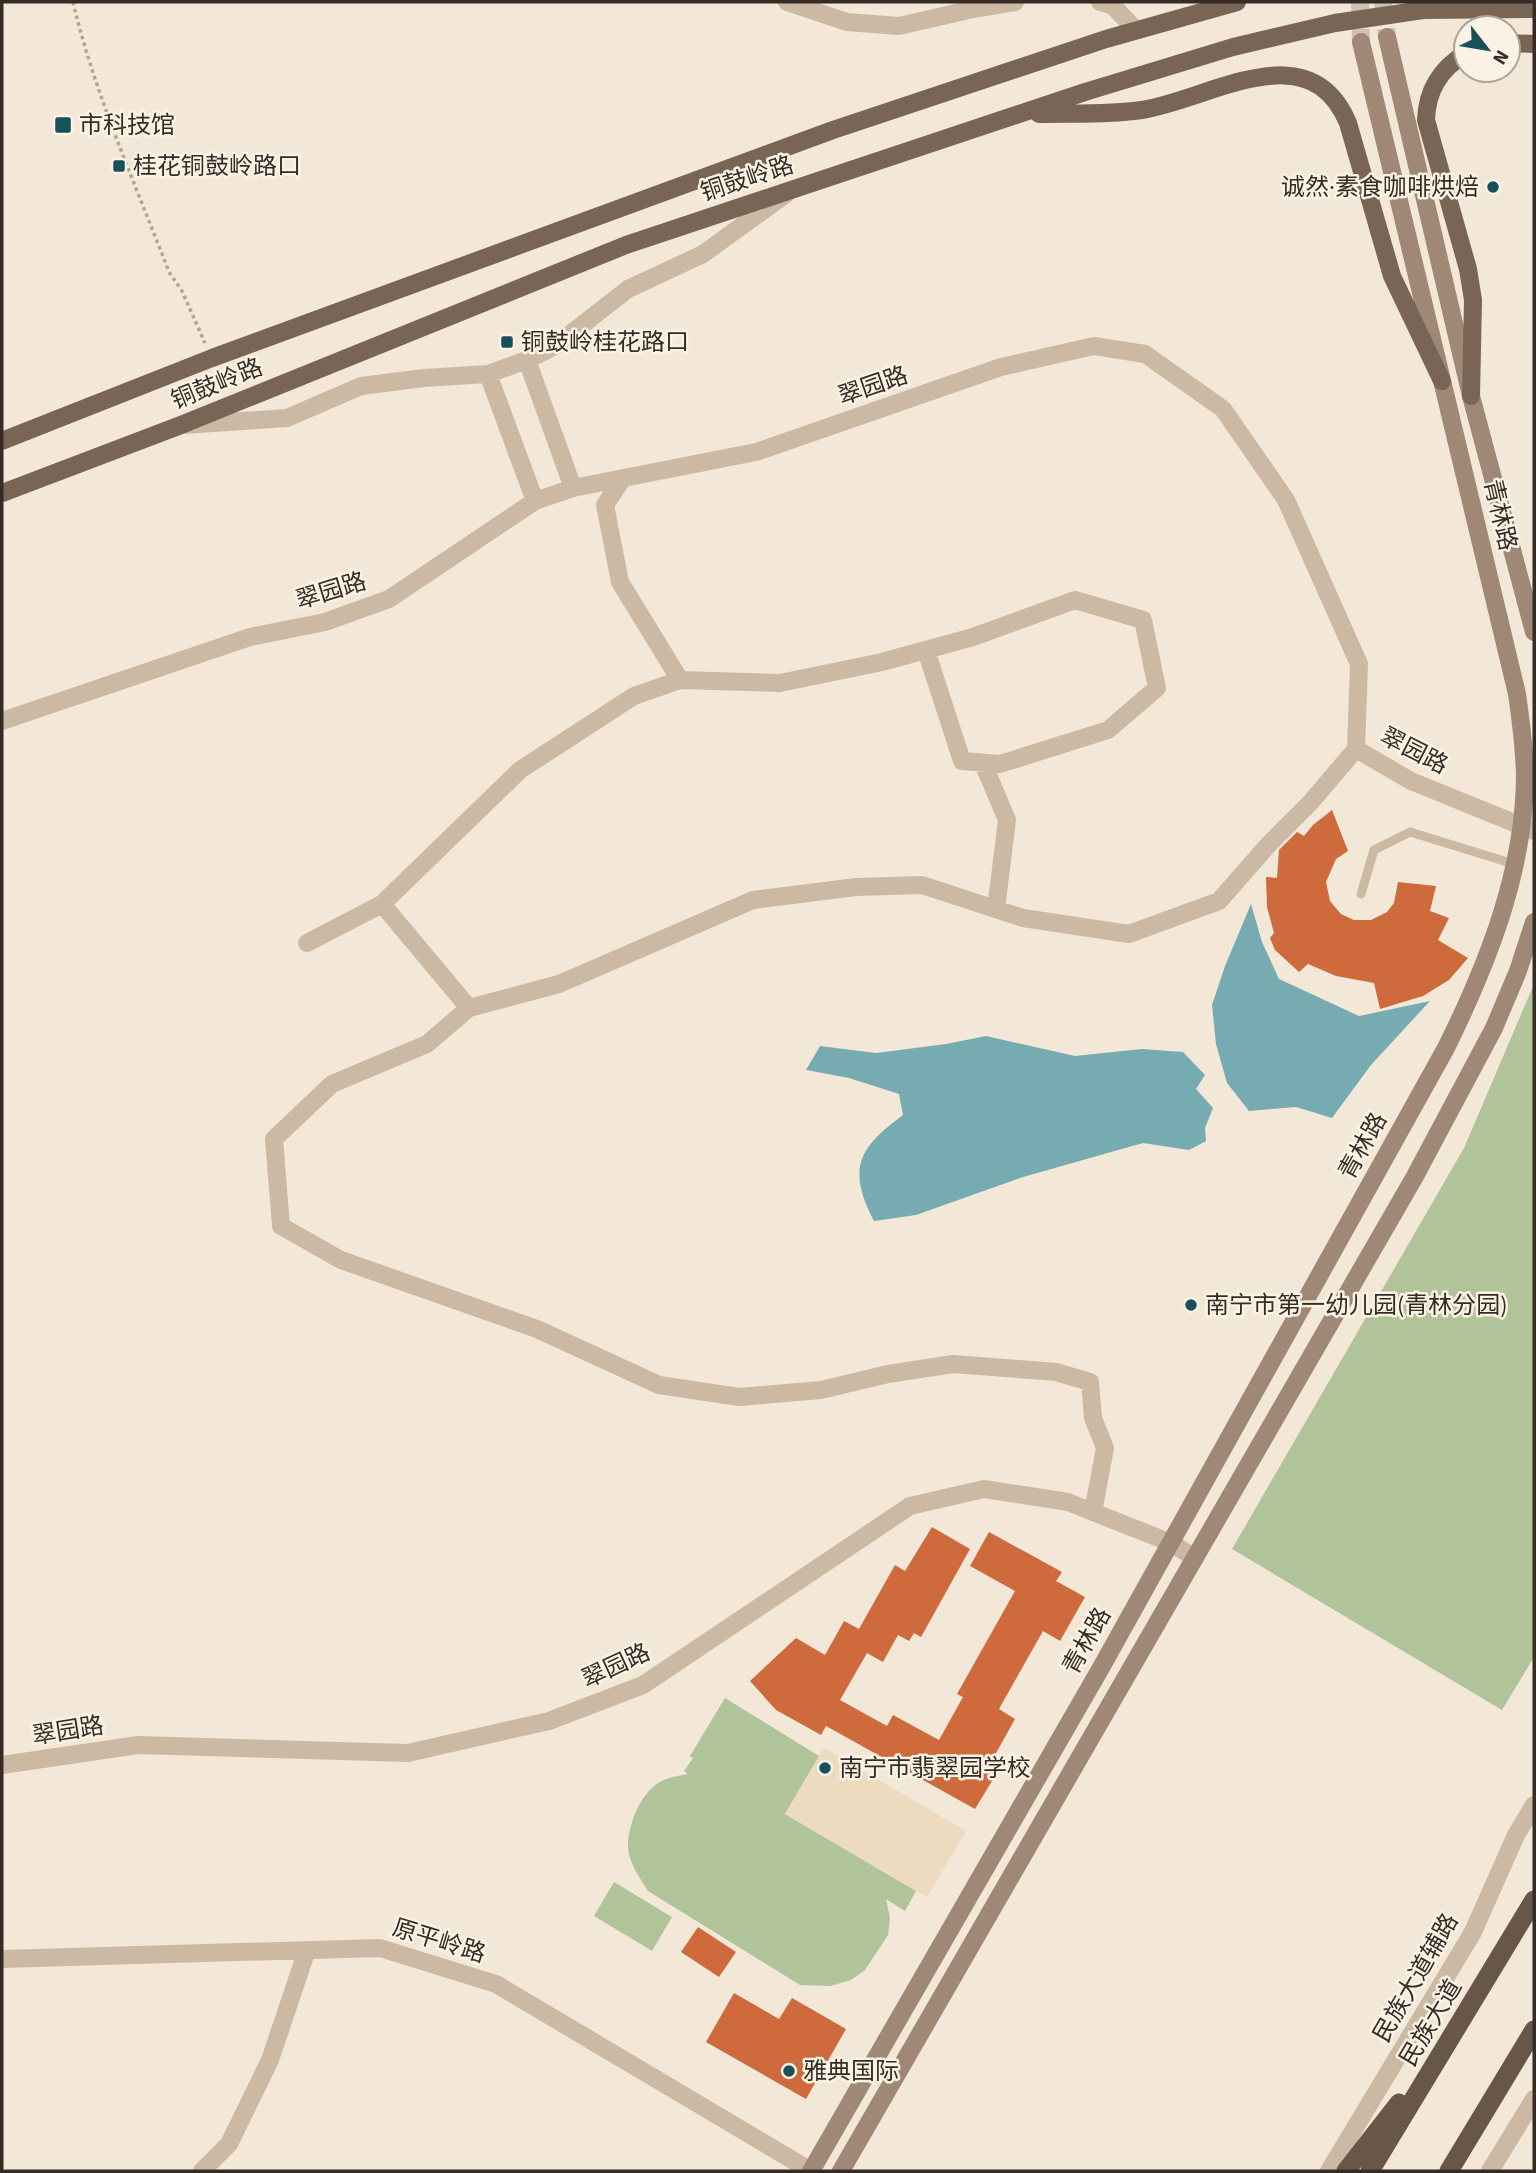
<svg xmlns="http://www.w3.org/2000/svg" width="1536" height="2173" viewBox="0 0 1536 2173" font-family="'Source Sans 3','Noto Sans SC',sans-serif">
	<rect width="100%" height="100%" fill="#f3e8d8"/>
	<path fill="#b1c398" d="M1534 984V1657L1502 1710 1232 1549 1464 1148Z
		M725 1698 819 1756 785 1814 916 1891 905 1911 886 1899 890 1918 888 1935 865 1970 851 1980 830 1986 800 1985 648 1891C640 1878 628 1862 628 1846 628 1827 638 1800 653 1787 662 1778 677 1776 688 1774L684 1771 693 1758 690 1756Z
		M614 1882 672 1917 652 1951 594 1916Z"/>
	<path fill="#ecdbbe" d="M824 1748 966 1831 927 1897 785 1814Z"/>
	<path fill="#76abb2" d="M1251 904 1262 942 1279 979 1359 1016 1430 1001 1371 1065 1332 1118 1296 1107 1249 1111 1227 1083 1216 1044 1212 1005 1225 966Z
		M986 1036 1075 1056 1142 1049 1183 1052 1205 1075 1196 1089 1213 1108 1205 1128 1206 1141 1189 1150 1143 1143 1023 1177 916 1215 874 1221C847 1169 858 1148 903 1115L899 1094 849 1078 806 1070 820 1046 876 1053 946 1044Z"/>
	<path fill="#ce6a3b" d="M1332 810 1348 851 1336 859 1326 882 1330 901 1341 914 1354 920H1371L1387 912 1394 903 1398 882 1436 886 1430 911 1449 918 1438 940 1468 958 1449 980 1423 996 1380 1009 1374 983 1336 976 1308 964 1299 972 1275 950 1270 938 1274 933 1267 907 1266 877 1277 878 1279 850 1297 832 1304 836 1313 825Z
		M932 1527 970 1549 921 1637 914 1633 909 1641 898 1635 883 1662 867 1653 840 1700 887 1726 893 1715 939 1740 963 1697 957 1694 1015 1591 970 1566 989 1532 1062 1572 1056 1581 1085 1597 1060 1641 1043 1631 999 1709 1015 1719 986 1771 995 1776 975 1809 826 1726 821 1735 776 1710 750 1681 796 1638 825 1655 844 1621 859 1629 895 1565 905 1571Z
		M698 1927 736 1952 719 1977 681 1952Z
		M734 1993 779 2019 792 1998 846 2029 806 2099 706 2042Z"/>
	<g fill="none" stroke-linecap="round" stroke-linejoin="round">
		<path stroke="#cdc2b4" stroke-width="18" stroke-dasharray="18 9" stroke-linecap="butt" d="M1360 2 1361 42
			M1383 2 1387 37"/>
		<path stroke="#b7a38e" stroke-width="3.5" stroke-dasharray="3.5 3.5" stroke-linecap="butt" d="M73 2C95 95 135 183 169 272L182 291 205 343"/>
		<path stroke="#ccb9a4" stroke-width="9" d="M1361 894 1374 850 1410 832 1514 864"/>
		<path stroke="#ccb9a4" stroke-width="18" d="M787 2 847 22 899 26 973 9 1015 2
			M1100 2 1113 6 1136 30
			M527 360 573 488
			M488 374 535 501
			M184 425 287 418 361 386 424 378 488 374 527 360 555 346 628 289 703 254 786 194
			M623 478 605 505 620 582 680 680
			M2 721 250 637 325 622 389 599 535 501 573 488 756 452 1001 367 1094 346 1145 354 1223 409 1286 500 1359 664 1356 749 1411 781 1534 831
			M983 763 1007 820 996 909
			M307 943 382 904
			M469 1008 382 904 520 770 634 696 680 680 780 683 882 662 973 637 1075 600 1143 620 1157 688 1108 730 1000 764 962 761 926 650
			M1093 1512 1105 1448 1093 1418 1090 1382 1056 1372 953 1364 888 1374 821 1390 739 1397 659 1385 537 1329 341 1260 281 1226 274 1139 332 1084 427 1044 469 1008 559 984 753 900 856 887 922 885 1023 918 1129 934 1219 901 1269 844 1310 803 1356 749
			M2 1765 138 1745 408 1753 549 1721 643 1685 910 1506 984 1489 1068 1502 1171 1543 1195 1558
			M2 1959 380 1948 496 1984 811 2171
			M202 2171 229 2144 270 2060 307 1950"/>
		<path stroke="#ccb9a4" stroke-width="18" d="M1329 2171 1473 1932 1516 1835 1534 1805
			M1490 2171 1534 2099"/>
		<path stroke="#9f8875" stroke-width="18" d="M1387 37 1471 396 1534 632
			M811 2171 1102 1666 1446 1048C1488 963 1525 870 1525 774 1524 747 1521 721 1517 694L1361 42
			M841 2171 1414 1178 1494 1028 1518 971 1534 922"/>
		<path stroke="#796556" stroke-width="18" d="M1508 43 1534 44
			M1466 53C1440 69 1427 90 1426 120L1468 269 1473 300 1471 396
			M1039 114C1073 113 1108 115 1142 110 1209 100 1309 30 1348 123L1392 276 1442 381
			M2 441 212 358 833 130 1106 39 1237 2
			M2 493 181 425 626 245 1085 92 1233 47 1335 23 1423 10 1534 9"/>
		<path stroke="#685649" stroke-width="19" d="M1346 2171 1399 2103
			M1370 2171 1534 1900
			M1449 2171 1534 2030"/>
	</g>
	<g fill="#19515a" stroke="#faf2e5" stroke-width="2.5">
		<rect x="54" y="116" width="18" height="18" rx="3.5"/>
		<rect x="112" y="159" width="14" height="14" rx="3.5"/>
		<circle cx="1493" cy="187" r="7"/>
		<rect x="500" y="335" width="14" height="14" rx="3.5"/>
		<circle cx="1191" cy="1305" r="7"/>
		<circle cx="825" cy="1768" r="7"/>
		<circle cx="789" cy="2071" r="7"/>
	</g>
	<g text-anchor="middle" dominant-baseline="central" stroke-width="5" stroke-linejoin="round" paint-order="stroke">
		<g font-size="24" fill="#362c26" stroke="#faf2e5" text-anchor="start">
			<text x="79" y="125">市科技馆</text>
			<text x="133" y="166">桂花铜鼓岭路口</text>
			<text x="1479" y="187" text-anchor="end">诚然·素食咖啡烘焙</text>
			<text x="521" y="342">铜鼓岭桂花路口</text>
			<text x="1205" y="1305">南宁市第一幼儿园(青林分园)</text>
			<text x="839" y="1768">南宁市翡翠园学校</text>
			<text x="803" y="2071">雅典国际</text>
		</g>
		<g font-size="24" fill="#362c26" stroke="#faf2e5">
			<text transform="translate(747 179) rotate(-18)">铜鼓岭路</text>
			<text transform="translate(217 384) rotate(-22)">铜鼓岭路</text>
			<text transform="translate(873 386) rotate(-19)">翠园路</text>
			<text transform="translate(1500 515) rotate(77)">青林路</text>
			<text transform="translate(331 591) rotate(-17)">翠园路</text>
			<text transform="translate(1414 751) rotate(27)">翠园路</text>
			<text transform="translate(1363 1146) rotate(-61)">青林路</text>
			<text transform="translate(1087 1641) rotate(-61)">青林路</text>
			<text transform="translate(616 1666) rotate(-25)">翠园路</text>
			<text transform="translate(68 1731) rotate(-9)">翠园路</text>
			<text transform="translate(439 1941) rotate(17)">原平岭路</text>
			<text transform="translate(1416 1978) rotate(-60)">民族大道辅路</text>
			<text transform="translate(1431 2023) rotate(-59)">民族大道</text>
		</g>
	</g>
	<rect width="1536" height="2173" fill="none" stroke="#362c26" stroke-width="7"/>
	<g transform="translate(1487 49) rotate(121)"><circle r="33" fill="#faf2e5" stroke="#aca399" stroke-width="2"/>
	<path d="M0-5L12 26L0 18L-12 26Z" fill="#19515a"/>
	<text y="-10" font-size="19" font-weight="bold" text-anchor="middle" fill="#362c26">N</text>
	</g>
</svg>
